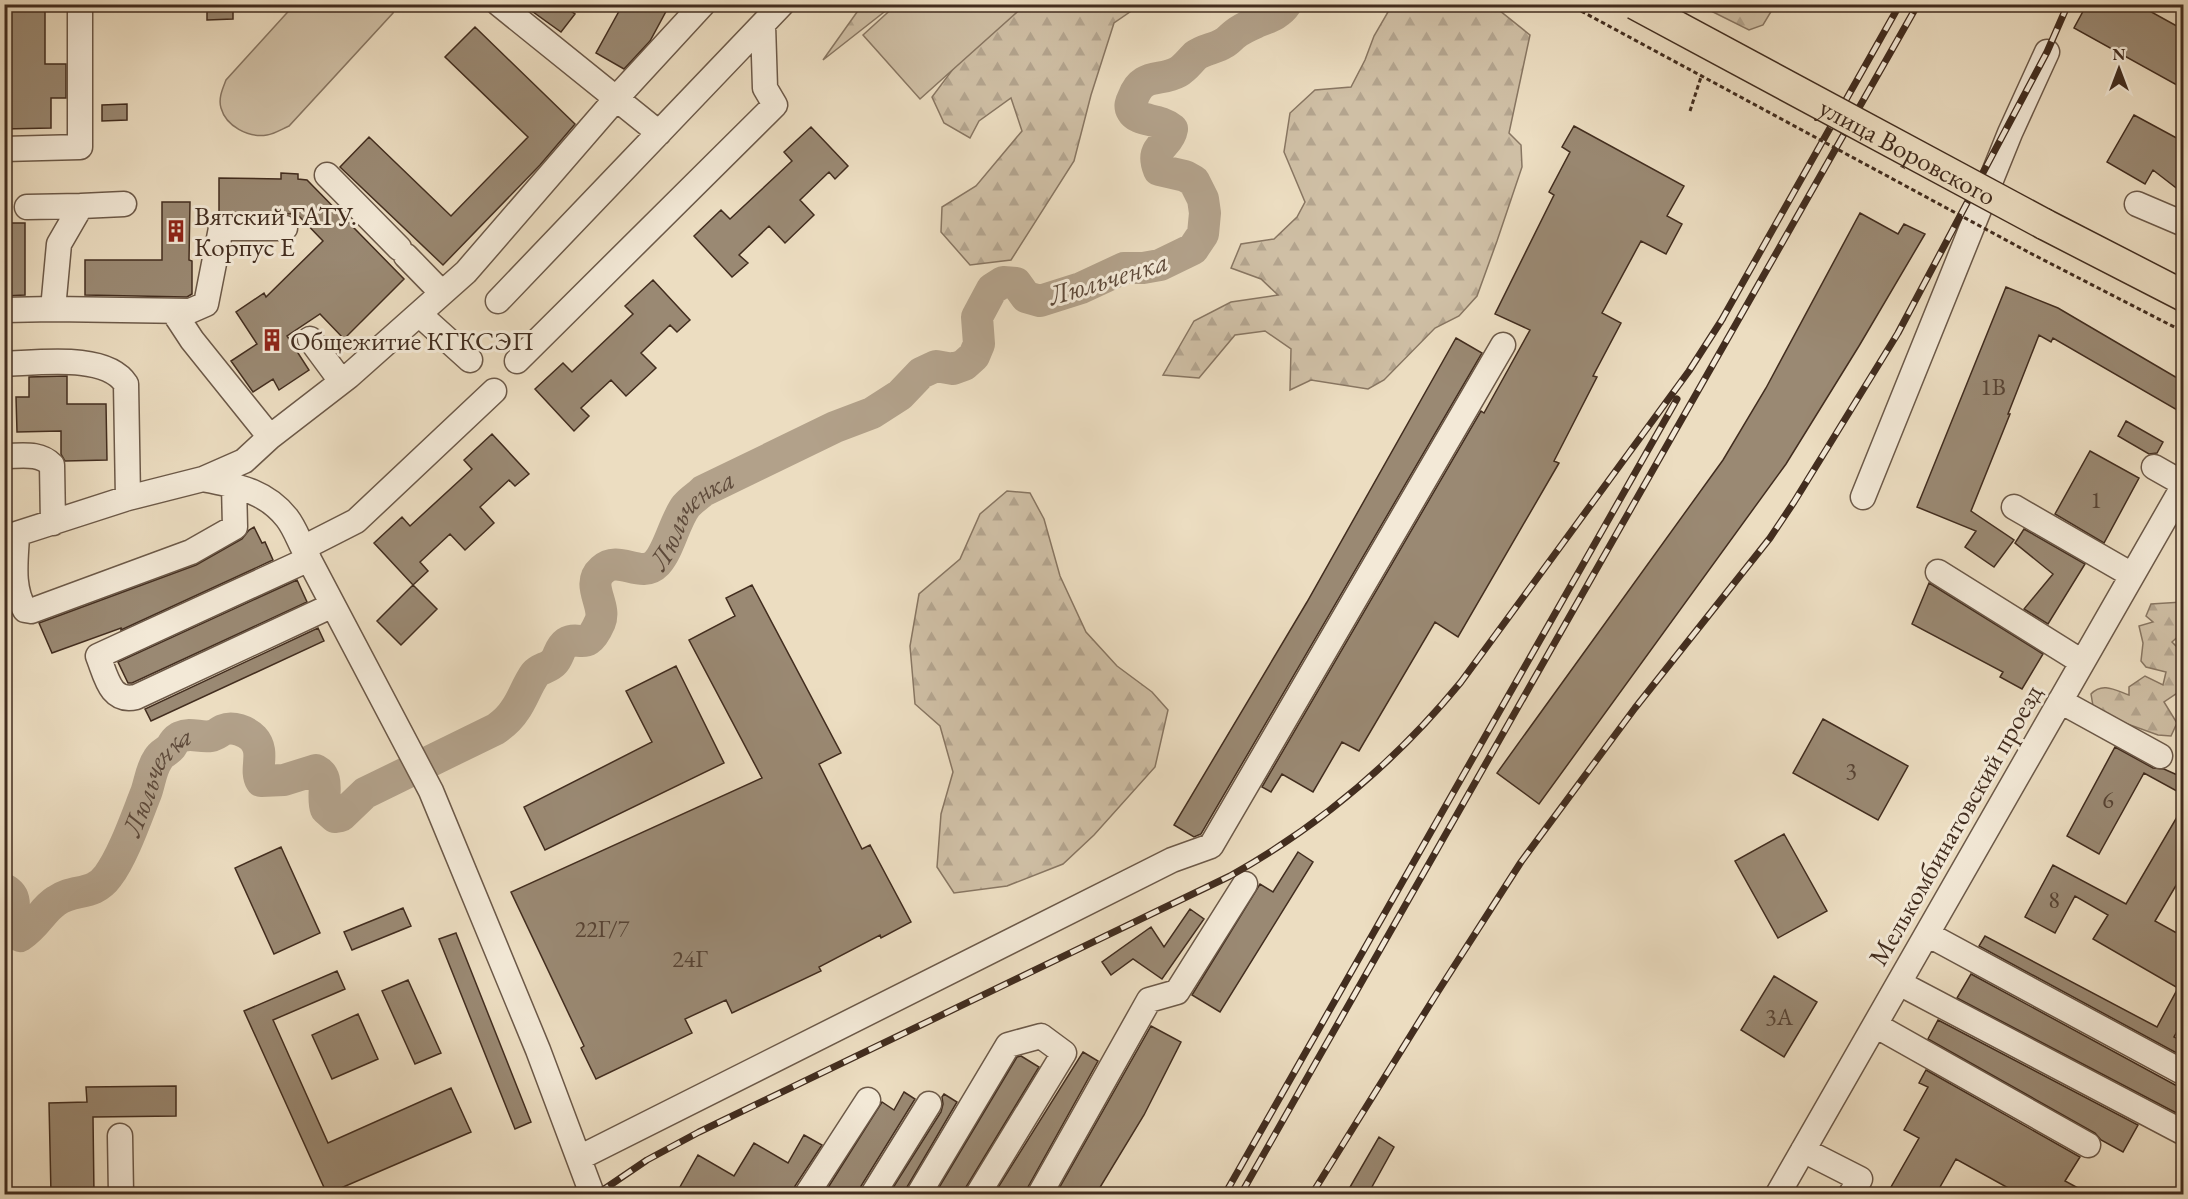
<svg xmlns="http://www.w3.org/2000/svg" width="2188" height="1199" viewBox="0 0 2188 1199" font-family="'EB Garamond',serif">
	<defs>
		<pattern id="forest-firs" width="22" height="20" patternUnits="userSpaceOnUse" patternTransform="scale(1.5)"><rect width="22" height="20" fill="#cfbfa5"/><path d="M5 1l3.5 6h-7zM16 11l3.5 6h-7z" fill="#b3a48e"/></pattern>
	</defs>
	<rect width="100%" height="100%" fill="#ecddc1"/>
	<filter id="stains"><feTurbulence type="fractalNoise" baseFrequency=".00333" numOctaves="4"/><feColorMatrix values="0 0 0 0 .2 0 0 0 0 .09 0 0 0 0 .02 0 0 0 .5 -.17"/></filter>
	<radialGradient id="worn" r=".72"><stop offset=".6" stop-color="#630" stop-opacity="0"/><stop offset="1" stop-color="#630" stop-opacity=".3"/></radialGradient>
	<path fill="url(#forest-firs)" stroke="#887662" stroke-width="1.5" d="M862 5H893L823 60Z
		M1001 5H1140L1114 23 1091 95 1074 161 1011 260 970 265 941 232 942 207 976 186 1022 131 1011 98 979 121 970 138 944 123 932 97Z
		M1392 5H1488L1500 11 1530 35 1509 133 1521 145 1522 167 1497 241 1477 296 1459 316 1435 328 1384 380 1368 389 1311 380 1290 390 1291 349 1265 331 1235 335 1199 378 1163 375 1194 321 1231 302 1278 295 1261 279 1231 268 1241 244 1274 239 1297 217 1305 202 1284 152 1290 113 1315 90 1351 87 1365 60 1374 36Z
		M1699 5H1775L1763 25 1749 30Z
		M1007 491 1030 493 1044 519 1060 576 1086 632 1117 666 1152 692 1168 710 1155 767 1094 835 1063 864 1007 886 954 893 937 867 941 814 953 772 940 726 915 704 910 646 919 594 960 559 980 514Z
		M2182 602 2183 632 2172 642 2179 649 2177 663 2183 673V689L2164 702 2177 723 2171 736 2158 735 2094 712 2091 694C2102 682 2115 690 2129 695V687L2145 676 2163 685 2166 672 2146 667 2141 661 2143 643 2139 626 2153 622 2146 616 2151 604Z"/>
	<path fill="#cfbfa5" stroke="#887662" stroke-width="1.5" d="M295 4 396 5 393 13 289 126C282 129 274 134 267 135 248 138 226 126 221 108 218 98 223 88 226 80Z
		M897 4H1025V5L920 99 863 35Z"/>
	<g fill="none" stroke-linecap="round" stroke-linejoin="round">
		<path stroke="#b2a18a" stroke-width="32" id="s1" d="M4 889C22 898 10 916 9 930L20 936C37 925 43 909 56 901 74 888 93 897 108 876 123 856 136 818 146 793 150 782 151 769 158 759 161 753 167 752 171 747 174 742 175 740 180 737 191 732 200 738 211 736 216 735 219 732 223 730 233 726 246 731 253 738 266 752 254 769 261 781L284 780 316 770C331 778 321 795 326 809L335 817 341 816 365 793 496 729C503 724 510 718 515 710 523 699 527 685 535 674 540 668 549 668 554 662 559 657 559 648 566 643 580 634 586 654 600 622 607 605 585 585 602 570 619 554 641 580 657 563 669 550 675 520 686 506 691 500 698 496 703 491L835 427 872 413 900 395 921 373 936 366 953 369 964 365 974 356 979 344 977 317 992 289 1003 282 1016 283 1026 297 1040 301 1081 288 1124 268H1143L1160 265 1193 249 1203 234 1205 213 1203 199 1194 181 1185 176 1159 170C1149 146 1169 147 1172 129 1159 118 1138 122 1132 111 1129 106 1131 102 1133 98 1142 72 1160 82 1178 72 1185 68 1189 62 1195 56 1204 49 1215 49 1224 43 1228 41 1231 37 1235 34 1240 30 1248 26 1255 23 1266 18 1279 15 1286 4"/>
	</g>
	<path fill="#9a8973" stroke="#422d1f" stroke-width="1.5" d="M4 4H45V64H66V98H51V128L4 129Z
		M207 4H233V19L207 20Z
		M522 4H560L575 14 561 32Z
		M623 4H670L650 41 624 69 596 53Z
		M2087 4H2137L2184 30V89L2074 28Z
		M475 27 575 124 540 165 443 265 340 167 369 137 451 216 528 137 445 57Z
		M127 104V120L102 121V105Z
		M2134 115 2184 142V194L2153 170 2145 184 2107 162Z
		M1574 126 1684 186 1667 216 1682 224 1666 254 1641 241 1602 313 1621 323 1593 376 1597 377 1554 461 1559 463 1458 637 1435 622 1359 751 1342 742 1313 792 1282 774 1271 792 1262 787 1481 411 1484 413 1530 330 1495 314 1554 195 1549 192 1570 152 1562 147Z
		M811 127 848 166 835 179 829 172 800 200 814 215 785 243 769 226 739 255 748 263 732 277 694 236 721 210 730 219 792 161 784 152Z
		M281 173 298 174V179L307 180 404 279 344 339 320 314 287 336 309 370 279 390 273 379 253 392 231 361 257 344 236 312 264 293 266 297 323 241 297 214 219 213V178L281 179Z
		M162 202H190L189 260 192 261V294L187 297 85 295V260H162Z
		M1860 213 1898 234 1904 224 1925 234 1859 346 1786 464 1539 804 1497 773 1723 460 1766 388Z
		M4 223H25V295L4 296Z
		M653 280 690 320 677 332 670 325 641 353 656 368 626 396 611 380 581 408 589 416 574 431 535 389 563 363 572 372 633 314 625 306Z
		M2006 287 2058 308 2184 382V414L2053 338 2051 342 2039 335 2008 414H2010L1971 511 2014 540 1994 567 1965 547 1976 531 1917 507Z
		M1456 338 1482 353 1201 834 1194 837 1174 825 1307 602Z
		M67 376V404H106L107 460 65 461 61 454V431L17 432 16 397H29V377Z
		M2126 421 2163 442 2157 453 2149 454 2118 436Z
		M492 434 529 474 515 486 509 480 480 507 494 523 465 550 450 534 420 562 428 571 413 585 374 543 402 517 410 526 472 469 464 460Z
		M2090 451 2139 478 2104 543 2055 514Z
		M254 527 262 543 265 542 273 560 121 630V628L52 653 39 623 196 565 242 539 249 530Z
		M2024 529 2085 564 2048 624 2024 609 2053 574 2015 543Z
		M297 580 307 602 132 683H128L118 662Z
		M1929 583 2043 654 2022 689 2000 677 2003 672 1912 624Z
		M413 585 437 609 401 645 377 621Z
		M752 585 841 753 819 764 862 849 870 845 911 922 881 938 880 935 819 967 821 971 732 1013 726 1000 685 1019 692 1033 596 1079 581 1048 584 1046 511 892 762 778 689 640 735 616 726 598Z
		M318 628 324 641 151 721 145 709Z
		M676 666 724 763 545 850 524 807 652 742 626 691Z
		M1823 719 1908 766 1878 820 1793 773Z
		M2115 747 2153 768 2164 769 2184 778V795L2144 773 2099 854 2067 836Z
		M2184 805V872L2155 921 2184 937V1019L2174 1037 2184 1042V1057L1979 946 1985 936 2157 1027 2178 988 2093 939 2108 915 2075 896 2055 933 2025 917 2053 865 2126 904Z
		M1784 834 1827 911 1778 938 1735 861Z
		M281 847 320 933 274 954 235 868Z
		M1298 852 1313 862 1220 1012 1192 995 1260 884 1273 892Z
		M403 908 411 926 352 950 344 932Z
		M1190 909 1204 919 1162 979 1133 959 1111 975 1102 962 1151 927 1164 947Z
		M456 933 531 1122 515 1129 439 939Z
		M337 971 345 989 273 1020 328 1143 451 1088 471 1132 327 1194 244 1011Z
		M1971 974 2177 1086 2184 1087V1117L1957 998Z
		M1774 976 1817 1002 1784 1057 1741 1030Z
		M408 980 441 1053 415 1064 382 991Z
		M358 1014 378 1059 332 1079 312 1035Z
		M1938 1020 2138 1125 2123 1152 2101 1140 2095 1133 1928 1039Z
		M1151 1026 1181 1042 1144 1115 1096 1194H1056Z
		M1083 1052 1098 1061 1028 1187 1026 1194H994Z
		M1021 1056 1039 1067 966 1187 964 1194H935L1017 1057Z
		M1926 1070 2080 1157 2065 1181 2089 1194H2019L1956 1159 1936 1194H1887L1919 1138 1904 1130 1928 1087 1919 1083Z
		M176 1086V1116L93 1117 94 1194H51L49 1103 87 1102 86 1087Z
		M904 1092 915 1099 861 1186 859 1194H824L882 1102 894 1110Z
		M944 1094 957 1102 907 1187 905 1194H889L941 1112 943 1104 942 1097Z
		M804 1135 822 1145 795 1186 793 1194H676L698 1155 734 1176 754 1143 788 1163Z
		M1379 1137 1394 1147 1368 1194H1346Z"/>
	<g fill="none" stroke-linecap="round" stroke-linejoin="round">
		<g stroke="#6c5948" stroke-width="27">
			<path id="minor" d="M499 4 659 133
				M4 149 80 147V4
				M327 175 399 248
				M2137 204 2184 224
				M27 207 81 206
				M406 256 442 293
				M498 301 782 4
				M53 309 190 311 206 304 221 228H285
				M4 310 53 309 59 244 81 206 124 204
				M173 311 192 340 270 437
				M419 314 470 360
				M310 339 341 381
				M517 361 775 105 765 88 763 25
				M4 364C38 363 106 353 126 384L128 498
				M4 456C22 456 39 452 52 465L53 523
				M2154 467 2184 484
				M203 479C236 486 265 490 287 518 294 527 298 538 303 548L431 791 538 1050 592 1194
				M1863 497 2010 133 2047 52
				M2014 507 2132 575
				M17 535C16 560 11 587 25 610L31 611 191 552 235 527 234 485
				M4 538 128 498 203 479 244 461 270 437 349 376 466 272 621 93 703 4
				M303 548 356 521 494 391
				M309 559 98 656C106 676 110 703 136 697L333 605
				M1938 572 2082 662
				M2060 701 2160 756
				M1927 934 2184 1073
				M1899 983 2184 1133
				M1875 1025 2088 1145
				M120 1136 121 1194
				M1803 1150 1860 1179 1851 1194
				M579 1158 1172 860 1211 846 1503 345
				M807 1194 868 1100
				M873 1194 929 1104
				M919 1194 1008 1045 1041 1036 1064 1053 978 1194
				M1040 1194 1149 1000 1177 992 1245 884
				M1778 1194 2184 485"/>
		</g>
		<g stroke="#422d1f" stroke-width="33">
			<path id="major" d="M2044 224 2184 296"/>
		</g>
		<path stroke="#422d1f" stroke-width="3" stroke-dasharray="4.5 3" stroke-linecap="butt" d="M1690 111 1701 77
			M2030 253 2184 332"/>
		<use href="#minor" stroke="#f3e9d7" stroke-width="24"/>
		<use href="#major" stroke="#ecddc1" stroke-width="30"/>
		<g stroke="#422d1f" stroke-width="7">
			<path id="rail" d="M1720 323 1900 4
				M597 1194 647 1160 699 1132 1230 876C1318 827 1397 760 1461 682L1689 371 1723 318
				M1225 1194 1677 399
				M1241 1194 1918 4
				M1312 1194 1437 993 1521 862 1635 708 1770 538 1794 502 1898 333 2047 52 2068 4"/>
		</g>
		<use href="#rail" stroke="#f3e9d7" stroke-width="4.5" stroke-dasharray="14" stroke-linecap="butt"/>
		<g stroke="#422d1f" stroke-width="33" stroke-linecap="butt">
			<g id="major-bridge">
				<path id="s2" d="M1635 4 2044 224"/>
			</g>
		</g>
		<path stroke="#422d1f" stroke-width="3" stroke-dasharray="4.5 3" stroke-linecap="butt" d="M1568 4 2030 253"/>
		<use href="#major-bridge" stroke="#ecddc1" stroke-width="30"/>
	</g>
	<defs>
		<g id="building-bare" transform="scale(1.8)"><path d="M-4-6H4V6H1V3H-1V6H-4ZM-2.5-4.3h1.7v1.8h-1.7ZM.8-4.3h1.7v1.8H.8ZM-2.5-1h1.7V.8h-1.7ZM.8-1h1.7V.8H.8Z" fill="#8f2418" stroke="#f3e9d7" stroke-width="2.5" paint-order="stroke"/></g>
	</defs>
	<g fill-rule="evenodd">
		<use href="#building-bare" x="176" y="231"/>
		<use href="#building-bare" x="272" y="340"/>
	</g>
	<g text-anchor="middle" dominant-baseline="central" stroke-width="6" stroke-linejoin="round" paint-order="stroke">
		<g font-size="24" fill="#584434">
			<text x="1993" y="386">1В</text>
			<text x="2096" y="499">1</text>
			<text x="1851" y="770">3</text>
			<text x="2108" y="799">6</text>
			<text x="2054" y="899">8</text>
			<text x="602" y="928">22Г/7</text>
			<text x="690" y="958">24Г</text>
			<text x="1779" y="1016">3А</text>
		</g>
		<g font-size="27" fill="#422d1f" stroke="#f3e9d7">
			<text stroke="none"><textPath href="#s2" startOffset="310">улица Воровского</textPath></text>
			<text transform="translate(1955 825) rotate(-60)">Мелькомбинатовский проезд</text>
		</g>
		<g font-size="27" fill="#422d1f" stroke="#f3e9d7" text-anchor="start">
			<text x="194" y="215">Вятский ГАТУ.<tspan x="194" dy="31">Корпус Е</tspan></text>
			<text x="290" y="340">Общежитие КГКСЭП</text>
		</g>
		<g font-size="28" font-style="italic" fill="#5e4a3a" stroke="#f3e9d7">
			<text transform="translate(1108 278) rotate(-17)">Люльченка</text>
			<text stroke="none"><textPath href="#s1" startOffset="1074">Люльченка</textPath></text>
			<text stroke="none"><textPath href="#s1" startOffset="276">Люльченка</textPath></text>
		</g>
	</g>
	<rect width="2188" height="1199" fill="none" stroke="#ecddc1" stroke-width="24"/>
	<rect x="6" y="6" width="2176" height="1187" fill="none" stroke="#422d1f" stroke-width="3"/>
	<rect x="12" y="12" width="2164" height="1175" fill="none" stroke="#422d1f" stroke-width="1.5"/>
	<g transform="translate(2119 69)" stroke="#f3e9d7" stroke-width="4.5" paint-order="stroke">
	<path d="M0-4.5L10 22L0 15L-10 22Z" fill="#422d1f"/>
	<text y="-9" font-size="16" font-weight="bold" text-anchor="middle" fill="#422d1f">N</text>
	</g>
	<rect width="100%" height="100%" filter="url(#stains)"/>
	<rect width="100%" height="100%" fill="url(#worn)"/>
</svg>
